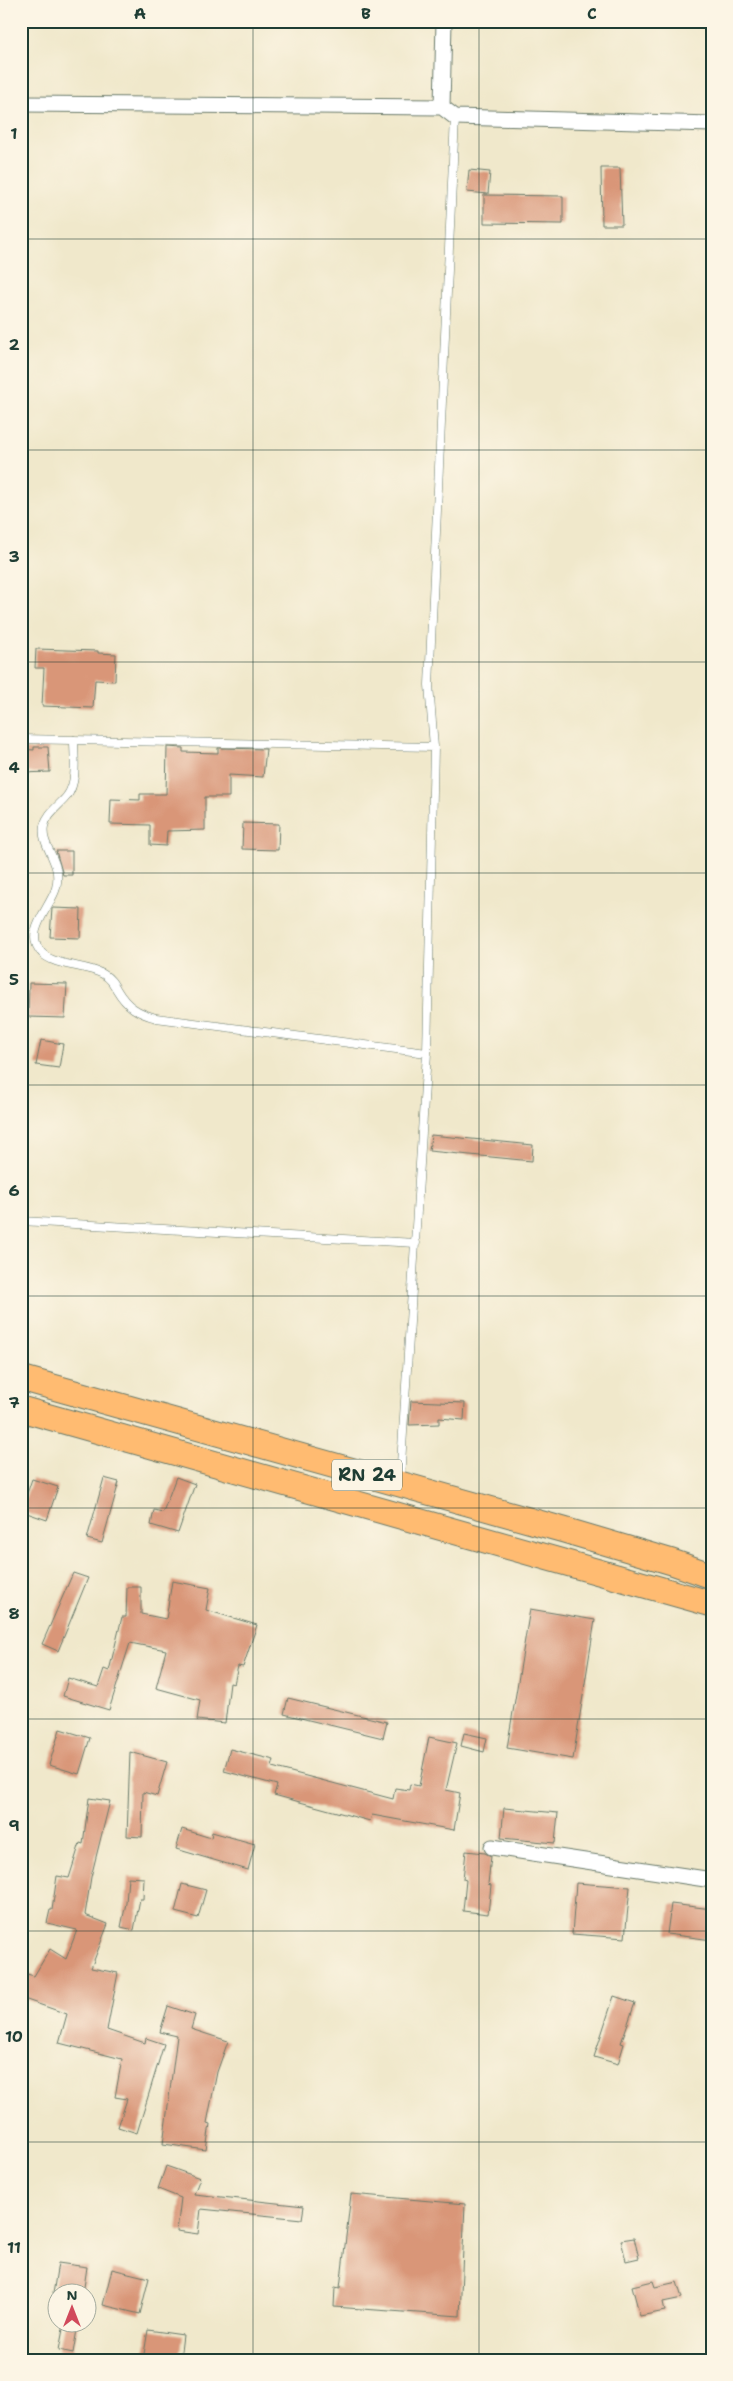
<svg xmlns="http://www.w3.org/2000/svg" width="733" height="2381" viewBox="0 0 733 2381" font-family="'Shantell Sans',sans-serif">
	<rect width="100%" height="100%" fill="#fcf5e5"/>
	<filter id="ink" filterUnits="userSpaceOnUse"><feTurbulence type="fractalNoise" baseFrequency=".02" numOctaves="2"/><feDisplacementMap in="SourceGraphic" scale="10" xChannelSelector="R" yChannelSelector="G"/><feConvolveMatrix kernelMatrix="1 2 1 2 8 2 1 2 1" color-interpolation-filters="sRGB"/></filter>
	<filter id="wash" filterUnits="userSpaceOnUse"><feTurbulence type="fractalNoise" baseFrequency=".0096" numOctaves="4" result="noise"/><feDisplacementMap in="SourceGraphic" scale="20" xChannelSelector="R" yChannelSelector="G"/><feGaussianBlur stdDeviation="1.12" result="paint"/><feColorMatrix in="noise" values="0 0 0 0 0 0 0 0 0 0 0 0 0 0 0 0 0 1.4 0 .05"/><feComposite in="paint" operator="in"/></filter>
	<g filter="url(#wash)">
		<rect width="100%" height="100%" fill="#f0e8cb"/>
		<g id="blocks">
			<path fill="#d99678" d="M601 168H620L622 225H602Z
				M469 170 490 172 488 194 467 192Z
				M484 195 563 196V224L484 223Z
				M36 649 98 651V653L116 654 115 681 95 680 93 708 42 706 44 668H35Z
				M34 747H48L50 772 21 773V749L34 750Z
				M167 747 183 748V752L218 753V748L266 749 263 777 229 775V797H205V830L167 831 166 846 150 845V825L110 824 111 799 140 800V794H166Z
				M243 823 279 824 278 850 242 849Z
				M56 851H72V875H63Z
				M52 908 81 909 80 938 50 937Z
				M29 983 67 984 65 1018 28 1017Z
				M41 1040 63 1044 59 1068 36 1065Z
				M431 1135 533 1145 532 1161 429 1151Z
				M411 1401 465 1403 464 1420 439 1418V1424L409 1425Z
				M176 1477 195 1484 178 1533 151 1525 154 1510 163 1512Z
				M104 1478 119 1482 102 1543 87 1539Z
				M32 1479 58 1487 47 1520 21 1511Z
				M73 1573 88 1578 58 1651 42 1644Z
				M172 1581 210 1588 206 1610 257 1625 243 1667 238 1666 234 1684 230 1683 225 1723 197 1720 200 1700 156 1688 166 1650 130 1643 109 1710 63 1696 68 1678 98 1687 104 1669 109 1671 122 1617H126L127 1587H141V1614L166 1619Z
				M530 1609 595 1620 573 1759 507 1748Z
				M288 1698 387 1722 383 1738 284 1714Z
				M60 1729 90 1738 79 1774 49 1765Z
				M464 1733 487 1738 484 1752 461 1746Z
				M429 1737 457 1743 446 1790 460 1793 454 1830 372 1815 370 1821 274 1795 277 1785 224 1771 230 1749 274 1760 272 1767 393 1799 395 1788 409 1790 410 1784 419 1786Z
				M130 1752 167 1762 157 1796 143 1792 142 1837 127 1836Z
				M89 1798 110 1801 91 1877 85 1915 108 1924 91 1968 118 1973 107 2030 145 2043 146 2038 164 2044 137 2133 118 2127 127 2099 115 2097 122 2059 59 2043 67 2014 21 1998V1989L27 1974 34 1976 50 1949 66 1959 77 1930 47 1923 50 1910H52L57 1876 69 1878 80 1843 83 1844Z
				M504 1808 558 1813 555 1843 501 1838Z
				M182 1829 211 1838 212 1832 255 1844 248 1870 176 1849Z
				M466 1851 485 1853 491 1856 488 1884 491 1885 488 1914 463 1911 466 1880 463 1879Z
				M128 1877 144 1878 143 1899H140L134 1930 121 1927 126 1903Z
				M576 1883 630 1887 625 1938 572 1934Z
				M182 1884 206 1890 198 1918 175 1912Z
				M671 1904 712 1909V1940L667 1934Z
				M614 1996 635 2003 621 2043 624 2044 618 2064 594 2057Z
				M168 2006 195 2015 191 2029 228 2041 217 2072 207 2123 210 2124 206 2150 163 2144 177 2036 160 2032Z
				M166 2166 200 2178 194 2194 304 2206 302 2219 201 2209 198 2234 177 2231 181 2198 158 2189Z
				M351 2194 465 2204 460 2316 334 2307 335 2287 340 2288Z
				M634 2238 639 2258 626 2261 621 2240Z
				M58 2263 87 2267 83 2294H53Z
				M112 2269 149 2278 140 2314 103 2305Z
				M653 2281 655 2287 677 2282 682 2298 663 2302 665 2311 640 2316 632 2286Z
				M64 2324H78L73 2353 59 2350Z
				M148 2330 183 2335 180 2360H143Z"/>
		</g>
	</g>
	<g filter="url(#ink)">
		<use href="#blocks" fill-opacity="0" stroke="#687969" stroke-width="1"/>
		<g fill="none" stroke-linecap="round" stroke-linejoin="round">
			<g stroke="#687969" stroke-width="9">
				<path id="service" d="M21 739 434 747 429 685 455 117
					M74 740C74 758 78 781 67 796 59 806 47 813 44 826 40 847 63 861 56 888 51 907 22 933 42 953 54 966 86 965 103 974 110 978 113 983 117 990 127 1007 138 1013 156 1018L427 1053
					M21 1221 416 1243
					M400 1480 427 1053 434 747"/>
			</g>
			<g stroke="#687969" stroke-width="17">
				<path id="minor" d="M21 104 442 107 455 117 712 124
					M442 107 444 21
					M492 1847 712 1880"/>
			</g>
			<g stroke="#687969" stroke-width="27">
				<path id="trunk" d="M21 1378 564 1530 672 1562 712 1576
					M21 1409 712 1604"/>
			</g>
			<use href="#service" stroke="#fff" stroke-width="8"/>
			<use href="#minor" stroke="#fff" stroke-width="15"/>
			<use href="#trunk" stroke="#ffbb71" stroke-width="25"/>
		</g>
	</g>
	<path fill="none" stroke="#1f3d34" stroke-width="1" stroke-opacity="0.55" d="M253 21V2360M479 21V2360M21 239H712M21 450H712M21 662H712M21 873H712M21 1085H712M21 1296H712M21 1508H712M21 1719H712M21 1931H712M21 2142H712"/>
	<g text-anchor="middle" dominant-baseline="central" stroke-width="4" stroke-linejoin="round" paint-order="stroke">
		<rect fill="#fcf5e5" stroke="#617469" stroke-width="1" x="332" y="1459.5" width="70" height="31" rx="4"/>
		<g font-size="18" font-weight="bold" fill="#1f3d34">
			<text x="367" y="1475">RN 24</text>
		</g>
	</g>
	<rect width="733" height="2381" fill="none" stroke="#fcf5e5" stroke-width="55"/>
	<g transform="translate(72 2308)"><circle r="24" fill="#fcf5e5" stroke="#a4ab9e"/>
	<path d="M0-4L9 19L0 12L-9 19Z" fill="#d1495b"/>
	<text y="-8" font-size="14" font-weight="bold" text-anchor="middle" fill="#1f3d34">N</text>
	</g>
	<rect x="28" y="28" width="678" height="2326" fill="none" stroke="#1f3d34" stroke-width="2"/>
	<g font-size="16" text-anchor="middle" font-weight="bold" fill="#1f3d34">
		<text x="140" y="19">A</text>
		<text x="366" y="19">B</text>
		<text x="592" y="19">C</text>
		<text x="14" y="139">1</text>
		<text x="14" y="350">2</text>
		<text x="14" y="562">3</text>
		<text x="14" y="773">4</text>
		<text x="14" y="985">5</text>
		<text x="14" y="1196">6</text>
		<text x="14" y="1408">7</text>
		<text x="14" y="1619">8</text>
		<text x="14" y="1831">9</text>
		<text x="14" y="2042">10</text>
		<text x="14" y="2253">11</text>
	</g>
</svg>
